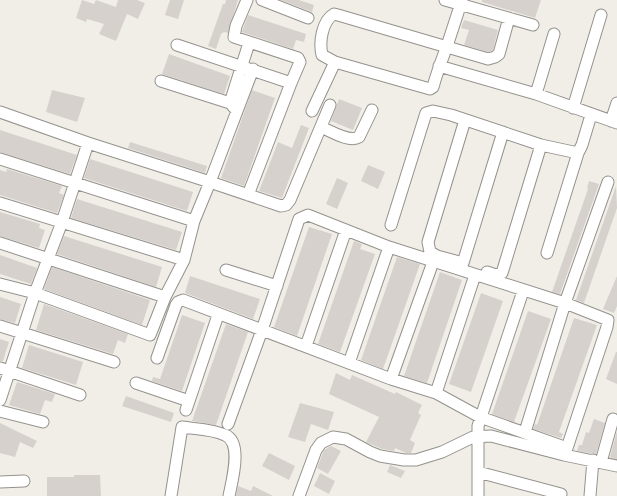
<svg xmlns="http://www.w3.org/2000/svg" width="617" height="496" viewBox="0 0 617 496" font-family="'Asap Condensed',sans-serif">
	<rect width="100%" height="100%" fill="#f1eee8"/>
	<path fill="#d6d1cd" d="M82 0 94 4 96 0 116 7 118 0H137L145 3 138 19 127 14 116 41 99 34 104 24 87 19 86 22 76 18Z
		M170 0H184L178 19 165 15Z
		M226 0H238L228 33 224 32 221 34 216 49 208 46 223 4H225Z
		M281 0H299L314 5 312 12Z
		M482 0H541L535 18 482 2Z
		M248 15 306 34 304 42 296 40 293 49 242 32Z
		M464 20 498 30 493 50 488 52 464 45 469 30 461 28Z
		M169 54 230 76 224 94 162 74Z
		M52 90 85 98 77 122 46 112Z
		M252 90 275 98 244 186 221 178Z
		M339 99 362 108 353 130 331 121Z
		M301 125 309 128 282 198 259 191 278 142 292 148Z
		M0 130 77 155 70 174 0 152Z
		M130 142 207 166 205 173 128 148Z
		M90 159 193 192 187 211 84 178Z
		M368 165 385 172 378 189 361 181Z
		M7 169 62 186 59 193 64 195 57 213 0 195V170L6 172Z
		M337 178 348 183 337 209 326 204Z
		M589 181 599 184 560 294 552 292 588 189 587 188Z
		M616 186 617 208 584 303 576 300Z
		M77 199 182 232 176 250 71 218Z
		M0 212 40 224 39 228 45 230 39 248 0 236Z
		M309 227 332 234 297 336 274 327Z
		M64 236 162 267 156 287 57 254Z
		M354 241 362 244 360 249 375 254 340 352 318 344Z
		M0 255 37 268 31 284 0 274Z
		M397 257 420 264 383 369 361 360Z
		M52 267 150 300 142 325 44 289Z
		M440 272 462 280 427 383 404 376Z
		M190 276 260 299 253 319 185 293Z
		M617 276V306L614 313 603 309Z
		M481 293 503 301 471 392 449 384Z
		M0 297 21 304 15 323 0 319Z
		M44 304 128 334 125 343 118 340 113 354 36 330Z
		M528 311 551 319 514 422 492 414Z
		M182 315 205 323 182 391 152 381 153 377 160 379Z
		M574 318 597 325 559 432 563 434 561 438 533 429 535 424 537 425Z
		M226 324 248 332 225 399 216 425 192 421Z
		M0 339 9 342 3 361H0Z
		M29 345 83 362 76 385 22 368Z
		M616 352H617V384L606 379Z
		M336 373 350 380 352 375 395 394 396 392 422 405 418 413 421 415 410 440 415 443 411 453H406L395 448 394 451 382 449 366 442 379 417 329 394Z
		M17 382 55 394 52 402 45 400 40 414 9 405Z
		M126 396 174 413 171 422 122 406Z
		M300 403 334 412 328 430 311 424 305 442 288 437Z
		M594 419 605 423 596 454 577 451 579 445H582L586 432 589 433Z
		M0 423 37 441 33 448 20 442 15 457 0 453Z
		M617 431V459L610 457Z
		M331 446 341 451 328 474 317 468 324 450Z
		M269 453 295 466 289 480 262 466Z
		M390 465 405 471 401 478 387 472Z
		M320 473 335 481 329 494 314 486Z
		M74 475H100L101 496H47V477H74Z
		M238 486 251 491 253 486 273 496H236Z"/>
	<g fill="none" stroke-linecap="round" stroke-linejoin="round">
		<g stroke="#95928d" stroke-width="13">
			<path id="minor" d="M247 0 236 26 234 37 298 58 300 62 291 83
				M262 0 308 18
				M445 0 533 25
				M462 0 448 43C443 57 437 72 433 87L430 89 335 62 322 55C319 42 322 21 334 14L338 15 488 59 495 57 499 54 509 18
				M177 45 291 83 248 195
				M439 66 536 94 617 123
				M161 81 230 103
				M536 94 554 34
				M573 108 601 15
				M237 111 230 103 249 43
				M312 111 335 62
				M0 112 88 143 62 222 35 293 0 400
				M465 120 428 242 430 252 437 256 463 263 503 132
				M611 121 617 103
				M321 127C331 131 349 143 359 137L372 110
				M88 143 210 182 253 69
				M0 159 194 221
				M0 203 184 260
				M391 225 426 113 433 111 451 115 541 145 578 153 582 145 591 115
				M0 243 165 297
				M547 253 578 153
				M226 270 277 286
				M487 272 496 275 502 273 541 145
				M0 284 35 293 150 335 165 297 184 260 194 221 210 182 281 206 286 205 290 200 330 105
				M0 326 114 362
				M306 346 346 230
				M157 358 176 305 178 302 183 300 391 379 436 393
				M349 363 389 247
				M0 368 80 395
				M391 379 433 262
				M136 383 189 401
				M186 410 218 315
				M0 411 43 422
				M228 424 262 330 299 219 308 215 389 247 565 303 608 320 607 327 567 448 480 417 436 393 475 275
				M525 432 565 303 608 182
				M601 462 613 419
				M478 472 561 494
				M0 482 24 481
				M171 496 182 427C195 429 212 429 225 435 243 442 232 481 229 496
				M299 496 316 450 321 443 333 437 346 439 370 452 380 456 404 460H416L442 452 473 437 491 436 564 455 617 466
				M478 496V426L523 291
				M590 496 593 460"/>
		</g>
		<use href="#minor" stroke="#fff" stroke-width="11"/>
	</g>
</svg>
